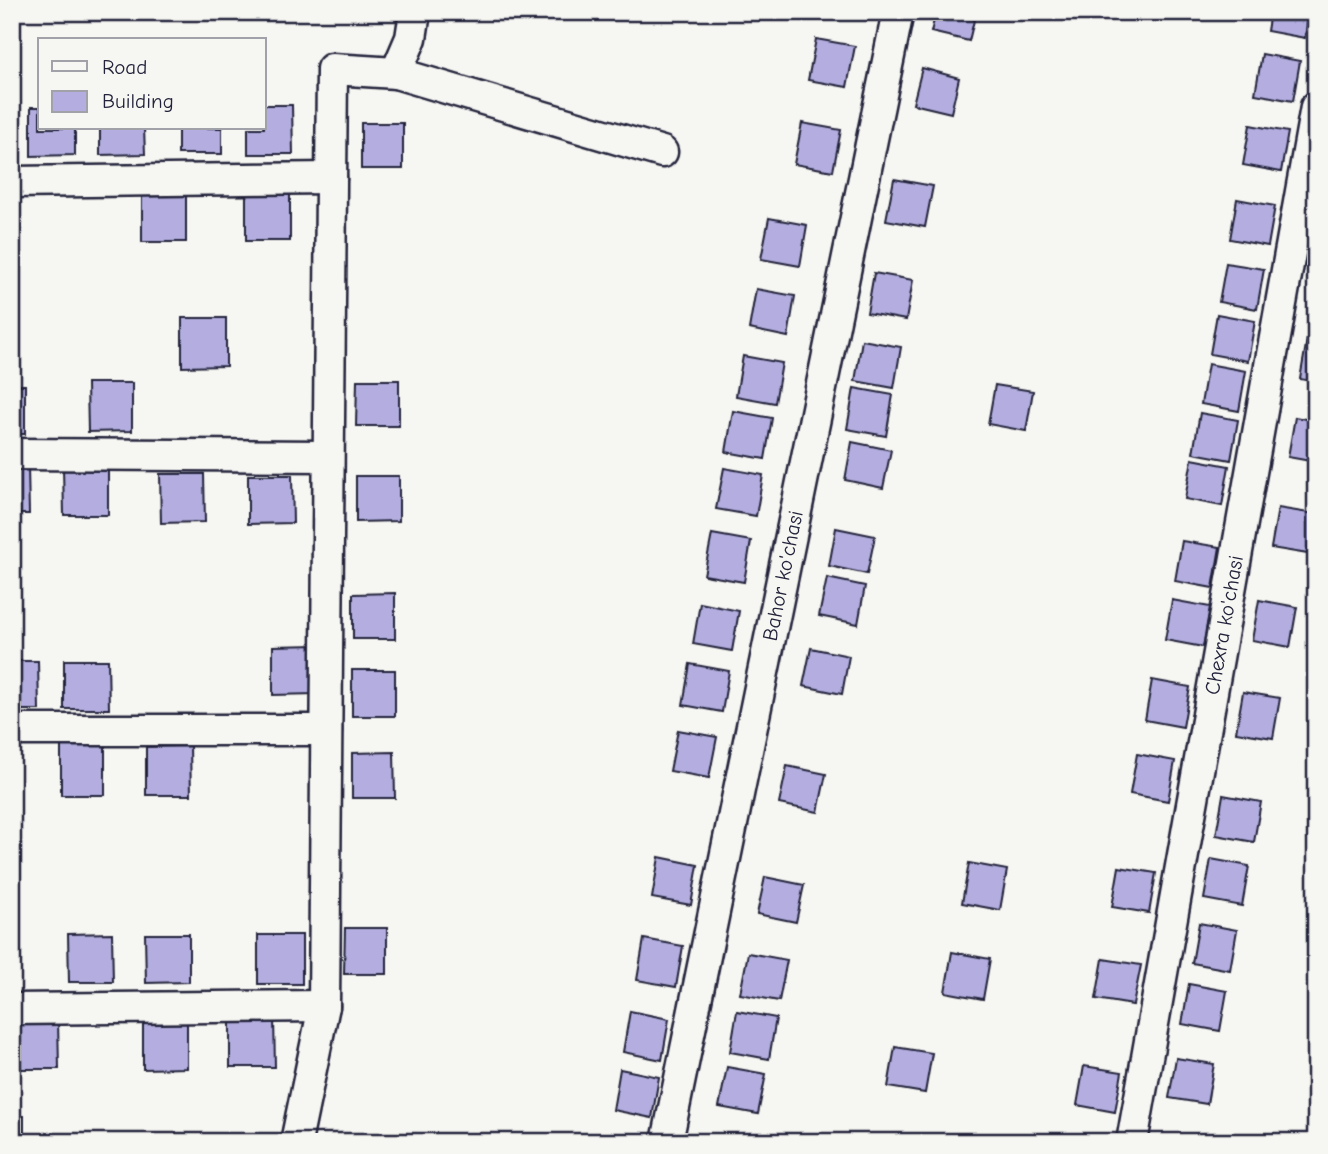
<svg xmlns="http://www.w3.org/2000/svg" width="1328" height="1154" viewBox="0 0 1328 1154" font-family="'Comic Neue',sans-serif">
	<rect width="100%" height="100%" fill="#f6f6f2"/>
	<filter id="ink" filterUnits="userSpaceOnUse"><feTurbulence type="fractalNoise" baseFrequency=".0143" numOctaves="2"/><feDisplacementMap in="SourceGraphic" scale="14" xChannelSelector="R" yChannelSelector="G"/><feConvolveMatrix kernelMatrix="1 2 1 2 8 2 1 2 1" color-interpolation-filters="sRGB"/></filter>
	<g filter="url(#ink)">
		<path fill="#b3aedf" stroke="#22223b" stroke-width="2" d="M936 12H976L969 41 931 32Z
			M1270 12H1309L1305 38 1267 31Z
			M816 39 855 46 847 87 808 80Z
			M1262 54 1300 61 1293 101 1255 94Z
			M922 68 959 78 951 113 913 104Z
			M264 105H292L293 154H248V128H264Z
			M31 107H40V128H75V155L31 156Z
			M361 123H403V169H361Z
			M802 123 841 130 833 171 794 164Z
			M1250 125 1288 132 1281 172 1243 165Z
			M100 128H144L145 154 100 155Z
			M178 128H222V154H178Z
			M894 179 933 186 925 227 886 220Z
			M12 190H20V239H12Z
			M246 192H290V241H246Z
			M186 193V242H142V194Z
			M1237 199 1275 206 1268 246 1230 239Z
			M769 218 807 225 800 266 761 259Z
			M1226 263 1264 269 1257 309 1219 302Z
			M874 273 913 280 906 320 867 313Z
			M756 289 795 296 788 337 749 329Z
			M1217 314 1255 321 1248 361 1210 354Z
			M182 318H226V366L182 367Z
			M1307 339 1316 341V382L1300 379Z
			M862 340 901 347 894 388 855 381Z
			M743 356 782 363 775 403 736 396Z
			M1208 364 1246 371 1239 411 1201 404Z
			M357 380H399V426H356Z
			M87 383H132V431L88 432Z
			M12 385H25V434H12Z
			M995 385 1033 391 1026 431 988 424Z
			M854 388 893 395 886 436 847 429Z
			M733 411 772 418 765 459 726 452Z
			M1200 413 1238 420 1231 460 1193 453Z
			M1295 417 1316 421V462L1288 457Z
			M852 442 891 450 883 488 845 480Z
			M1192 459 1229 466 1222 506 1185 499Z
			M12 466H28L29 514H12Z
			M63 466H108V515H64Z
			M724 468 763 475 756 516 716 509Z
			M160 474H204L205 522 161 523Z
			M248 475H292L293 523 248 524Z
			M356 476H399V521L356 522Z
			M1278 508 1315 514 1308 554 1271 548Z
			M836 528 875 536 867 574 829 566Z
			M712 534 751 541 744 582 704 575Z
			M1182 541 1220 547 1213 588 1175 581Z
			M827 578 865 586 858 624 819 616Z
			M395 593V639H353V594Z
			M1172 600 1210 607 1203 647 1165 640Z
			M1259 600 1297 607 1290 647 1252 640Z
			M700 603 739 611 732 651 693 644Z
			M317 645V694L273 695V646Z
			M811 648 849 656 842 694 803 686Z
			M64 660H108L109 709H64Z
			M12 661H38L39 710H12Z
			M690 664 729 671 722 712 683 705Z
			M352 670H395V716H352Z
			M1152 680 1190 687 1183 727 1145 720Z
			M1243 692 1280 698 1273 738 1236 732Z
			M678 730 717 737 709 778 670 771Z
			M61 746H105V795H61Z
			M190 746 191 795H146V747Z
			M394 752 395 798H352V753Z
			M1137 754 1175 761 1168 801 1130 794Z
			M787 766 826 774 818 812 779 804Z
			M1223 795 1261 802 1254 842 1216 835Z
			M659 857 698 865 691 905 652 898Z
			M1211 859 1249 866 1242 906 1204 899Z
			M969 863 1007 870 1000 910 962 903Z
			M1119 867 1156 873 1149 913 1112 907Z
			M765 877 804 885 796 922 757 914Z
			M1199 923 1237 930 1230 970 1192 963Z
			M345 928H387V974H344Z
			M112 933 113 982H69L68 934Z
			M145 934H189V982L146 983Z
			M258 935H302V984H258Z
			M644 939 683 946 676 987 637 980Z
			M952 952 990 959 983 999 945 992Z
			M748 953 787 960 779 1001 740 994Z
			M1103 959 1141 965 1133 1005 1096 999Z
			M1189 984 1227 991 1220 1031 1182 1024Z
			M630 1011 669 1019 662 1060 623 1052Z
			M737 1011 776 1018 769 1059 730 1052Z
			M230 1018H274L275 1067H230Z
			M58 1020 59 1069H14V1021Z
			M143 1020H187V1068L143 1069Z
			M895 1047 932 1053 925 1093 888 1087Z
			M1176 1058 1214 1064 1207 1104 1169 1098Z
			M1084 1066 1122 1072 1115 1112 1077 1105Z
			M727 1067 766 1074 758 1114 719 1107Z
			M620 1069 659 1077 652 1118 613 1110Z
			M12 1116H24V1142H12Z
			M713 1137 738 1142H712Z"/>
		<g fill="none" stroke-linecap="round" stroke-linejoin="round">
			<g stroke="#22223b" stroke-width="35">
				<g id="minor">
					<path d="M396 73 662 152"/>
					<path d="M12 182 331 178"/>
					<path d="M12 454 328 456"/>
					<path d="M12 730H326"/>
					<path d="M12 1009 324 1006"/>
					<path d="M296 1142 324 1006 332 69 396 73 411 38 415 12"/>
					<path id="s1" d="M667 1142 898 12"/>
					<path id="s2" d="M1132 1142 1316 107"/>
				</g>
			</g>
			<use href="#minor" stroke="#f6f6f2" stroke-width="30"/>
		</g>
	</g>
	<g text-anchor="middle" dominant-baseline="central" stroke-width="6" stroke-linejoin="round" paint-order="stroke">
		<g font-size="21" fill="#22223b" stroke="#f6f6f2">
			<text stroke="none"><textPath href="#s1" startOffset="578">Bahor ko'chasi</textPath></text>
			<text stroke="none"><textPath href="#s2" startOffset="525">Chexra ko'chasi</textPath></text>
		</g>
	</g>
	<rect width="1328" height="1154" fill="none" stroke="#f6f6f2" stroke-width="42"/>
	<rect x="21" y="21" width="1286" height="1112" fill="none" stroke="#22223b" stroke-width="2.5" filter="url(#ink)"/>
	<rect x="38" y="38" width="228" height="91" fill="#f6f6f2" stroke="#a1a1a9" stroke-width="2"/>
	<rect x="52" y="61" width="35" height="10" fill="#f6f6f2" stroke="#a1a1a9" stroke-width="2"/>
	<text x="102" y="74" font-size="21" fill="#22223b">Road</text>
	<rect x="52" y="91" width="35" height="21" fill="#b3aedf" stroke="#a1a1a9" stroke-width="2"/>
	<text x="102" y="108" font-size="21" fill="#22223b">Building</text>
</svg>
